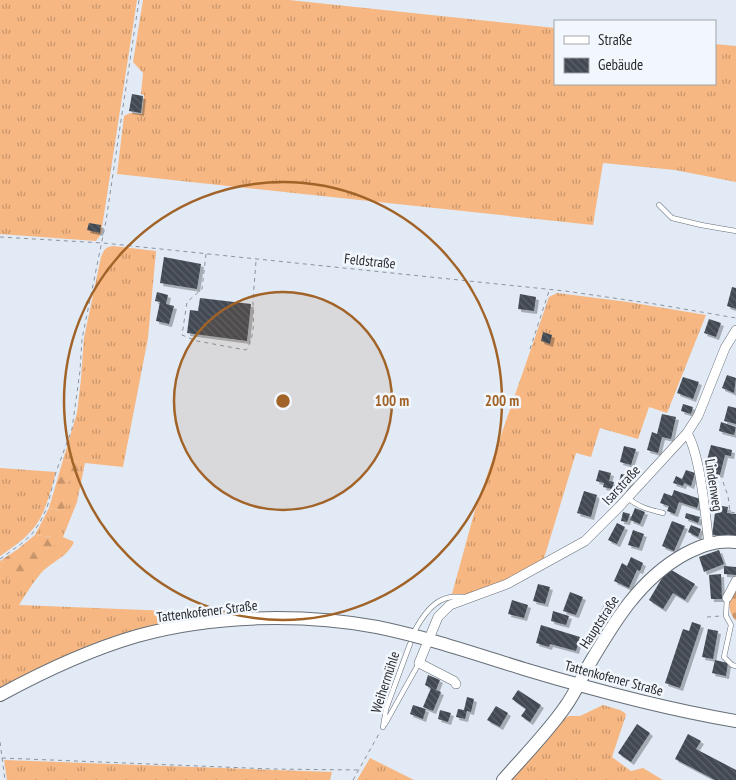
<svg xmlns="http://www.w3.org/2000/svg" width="736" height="780" viewBox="0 0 736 780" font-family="'PT Sans Narrow',sans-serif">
	<defs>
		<pattern id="grass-tufts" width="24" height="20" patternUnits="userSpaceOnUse" patternTransform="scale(1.25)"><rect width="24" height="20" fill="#f7b782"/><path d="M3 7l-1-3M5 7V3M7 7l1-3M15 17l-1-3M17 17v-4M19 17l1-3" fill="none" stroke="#c8956b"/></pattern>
		<pattern id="forest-firs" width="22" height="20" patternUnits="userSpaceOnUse" patternTransform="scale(1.25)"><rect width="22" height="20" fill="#f7b782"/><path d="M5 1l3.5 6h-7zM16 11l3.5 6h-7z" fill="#c8956b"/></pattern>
		<pattern id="cemetery-stones" width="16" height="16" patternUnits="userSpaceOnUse" patternTransform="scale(1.25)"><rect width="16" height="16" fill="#f7b782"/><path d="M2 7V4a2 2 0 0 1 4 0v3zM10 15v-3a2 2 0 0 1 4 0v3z" fill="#c8956b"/></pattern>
		<pattern id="building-back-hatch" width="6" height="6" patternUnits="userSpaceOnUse" patternTransform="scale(1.25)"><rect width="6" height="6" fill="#424952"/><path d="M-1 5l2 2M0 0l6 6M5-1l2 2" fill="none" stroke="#5b6168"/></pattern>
		<filter id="shadow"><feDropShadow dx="3" dy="3" stdDeviation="0" flood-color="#0004"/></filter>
	</defs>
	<rect width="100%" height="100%" fill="#e1eaf5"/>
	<path fill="url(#grass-tufts)" d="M0 0H137L101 234 96 241 0 234Z
		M143 0H289L555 28V84H715V44L736 46V182L675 170 603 163 593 225 117 174 124 116 130 113 142 114 144 95 141 94 143 73 133 62Z
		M113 246 156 251 148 338 123 467 85 463 77 502 63 537 74 542C67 557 53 561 42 572 33 582 26 594 19 605L246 614 137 630 86 647 0 689V561L3 559 1 570 52 537 35 535 49 508 59 510 65 486 79 470V462L63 460 77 413 81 379 84 338 101 257C104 250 105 247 113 246Z
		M557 293 628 302 706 315 667 413 649 407 638 439 600 428 591 457 576 453 546 552 542 562 507 580 468 594H452L475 510 549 297Z
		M0 468 56 472C43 518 41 529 0 556Z
		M603 705 620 710 625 713 626 715 612 757 631 771 643 768 663 780H510L565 718 569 716H580Z
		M370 758 414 780H357Z
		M4 760 332 772 330 780H7Z"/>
	<path fill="url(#forest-firs)" d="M63 460 79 462V470L65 486 64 493 68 497 66 507 59 510 49 508Z
		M35 535 52 537 58 542 21 576 12 580 2 576 1 570 3 559 18 549Z"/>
	<path fill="url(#cemetery-stones)" d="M736 585V621C725 609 730 598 736 585Z"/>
	<path fill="url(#building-back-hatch)" filter="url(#shadow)" d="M132 94 143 96 141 113 129 111Z
		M89 223 101 225 100 233 87 230Z
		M164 257 201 264 197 289 160 283Z
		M732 287 736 288V309L727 306Z
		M157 292 168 295 166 304 174 306 169 324 156 321 160 302 155 301Z
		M520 294 536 297 534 311 518 309Z
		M200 298 251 304 247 341 187 333 190 310 198 311Z
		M709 319 721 323 716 337 704 333Z
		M543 332 552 335 550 344 541 341Z
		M727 375 736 378 734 393 722 388Z
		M683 377 699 382 693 399 677 393Z
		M683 404 693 407 691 414 681 411Z
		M728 406 736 408V424L724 421Z
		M662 414 676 417 671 439 662 437 658 453 647 450 652 432 657 434Z
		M721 422 736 427 734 435 719 431Z
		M711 445 732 450 731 456 725 455 720 475 704 471Z
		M624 446 636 449 631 465 620 462Z
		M599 470 611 473 609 481 614 482 612 489 603 487 604 483 596 481Z
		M686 470 695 473 691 486 684 483 683 486 673 483 676 476 682 479Z
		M621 474 632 476 628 489 618 487Z
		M674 490 700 499 697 508 679 502 675 514 667 511 669 506 660 503 664 493 672 496Z
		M584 491 597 495 591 517 577 513Z
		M716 505 728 507 727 513 736 514V538L712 535Z
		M635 508 645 512 640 524 630 520Z
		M623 512 630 514 627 522 621 521Z
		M686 513 700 517 698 523 685 518Z
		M672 521 685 526 674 551 662 546Z
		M617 523 625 527 617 544 608 540Z
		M691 525 701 529 698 537 688 532Z
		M633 530 644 534 639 548 628 545Z
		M719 550 724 564 704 572 699 557Z
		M631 557 643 563 640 571 637 570 629 588 614 581 622 563 627 566Z
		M724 566 736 567V575L724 574Z
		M668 568 695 584 685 600 673 593 663 609 649 600Z
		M721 574 722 599H711L709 575Z
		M538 584 550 587 545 604 533 601Z
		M570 592 583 597 576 615 563 611Z
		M512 600 528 605 524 618 508 614Z
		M606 602 615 607 603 628 594 623Z
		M553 611 569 616 566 625 551 621Z
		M692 622 701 625 680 688 665 683 683 629 689 631Z
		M541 625 580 637 576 651 550 644 549 647 536 643Z
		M708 629 718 631 713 659 702 657Z
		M715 660 728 663 726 676 712 673Z
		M428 675 440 680 436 690 441 692 433 711 423 707 431 688 425 685Z
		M518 690 541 705 530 722 521 716 526 709 512 699Z
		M467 697 474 699 471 712 467 711 465 719 456 717 458 709 464 710Z
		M413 705 426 709 423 719 410 714Z
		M496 706 508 713 500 727 487 720Z
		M440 710 451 713 448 722 438 719Z
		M637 724 650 733 631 762 618 753Z
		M688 734 701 741 696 749 736 770V780H715L675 759Z"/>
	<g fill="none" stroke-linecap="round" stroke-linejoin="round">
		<g stroke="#676f78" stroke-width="5.5">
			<path id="service" d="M659 205 672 218 701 225 736 231
				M628 498C638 507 650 510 663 513
				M727 598 726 616 731 625 724 657 732 665 736 666
				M415 630C426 610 440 592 465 598
				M385 724 419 663
				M383 727 386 709 410 644"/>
		</g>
		<g stroke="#676f78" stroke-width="10">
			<path id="minor" d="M687 433C701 457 705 514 709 544
				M727 598 736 581
				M456 684 454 681 419 663 438 617 450 605 507 584 585 541 619 507 687 433 698 416 725 348 736 330"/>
		</g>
		<g stroke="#676f78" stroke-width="14">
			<path id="secondary" d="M0 695C44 671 89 650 137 636 211 615 301 613 377 627 426 637 476 654 524 669 594 690 664 709 736 721
				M503 780C524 756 547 733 565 707 574 695 580 681 587 668 613 624 639 579 685 554 702 545 717 540 736 542"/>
		</g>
		<path stroke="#8d939b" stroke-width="1" stroke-dasharray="4 4" stroke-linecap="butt" d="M0 237 103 243 565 291 655 304 736 318
			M206 254 202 289 187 302 182 335 197 341 246 350C256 336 253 317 253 300 254 287 255 274 256 261
			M530 349 549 291
			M723 482 728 496 730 512 736 513
			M0 559 21 544 32 534 40 522 47 508 56 472 72 429 80 371 82 339 106 221 139 0
			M707 617 721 616
			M0 742 5 780
			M2 758 272 769 358 770
			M353 780 380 732"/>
		<use href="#service" stroke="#fff" stroke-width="4.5"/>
		<use href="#minor" stroke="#fff" stroke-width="9"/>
		<use href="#secondary" stroke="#fff" stroke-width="12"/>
	</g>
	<circle cx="283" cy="401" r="109" fill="#a16328" fill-opacity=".12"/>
	<g fill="none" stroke="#a16328" stroke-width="2.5">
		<circle cx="283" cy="401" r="109"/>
		<circle cx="283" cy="401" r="219"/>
	</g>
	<g text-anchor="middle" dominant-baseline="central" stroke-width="5" stroke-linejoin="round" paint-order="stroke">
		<g font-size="14" fill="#282b2f" stroke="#f2f7fe">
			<text transform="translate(370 261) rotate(6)">Feldstraße</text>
			<text transform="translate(621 485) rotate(-47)">Isarstraße</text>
			<text transform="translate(714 485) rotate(81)">Lindenweg</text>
			<text transform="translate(207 611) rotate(-7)">Tattenkofener Straße</text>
			<text transform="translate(599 622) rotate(-57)">Hauptstraße</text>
			<text transform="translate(614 678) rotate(15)">Tattenkofener Straße</text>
			<text transform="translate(385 682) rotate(-72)">Weihermühle</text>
		</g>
	</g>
	<circle cx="283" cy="401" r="8" fill="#a16328" stroke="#f2f7fe" stroke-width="2.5"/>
	<g font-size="15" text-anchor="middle" font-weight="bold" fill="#a16328" stroke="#f2f7fe" stroke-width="5" stroke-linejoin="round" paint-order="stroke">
		<text x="392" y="406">100 m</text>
		<text x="502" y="406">200 m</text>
	</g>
	<rect x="554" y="20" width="162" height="65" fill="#f2f7fe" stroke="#a1a5ab"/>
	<rect x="564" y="36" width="25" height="8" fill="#ffffff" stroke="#a1a5ab"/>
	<text x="598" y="45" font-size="15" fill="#282b2f">Straße</text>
	<rect x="564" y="58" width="25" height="15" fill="url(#building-back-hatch)" stroke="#a1a5ab"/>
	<text x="598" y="70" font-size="15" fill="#282b2f">Gebäude</text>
</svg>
